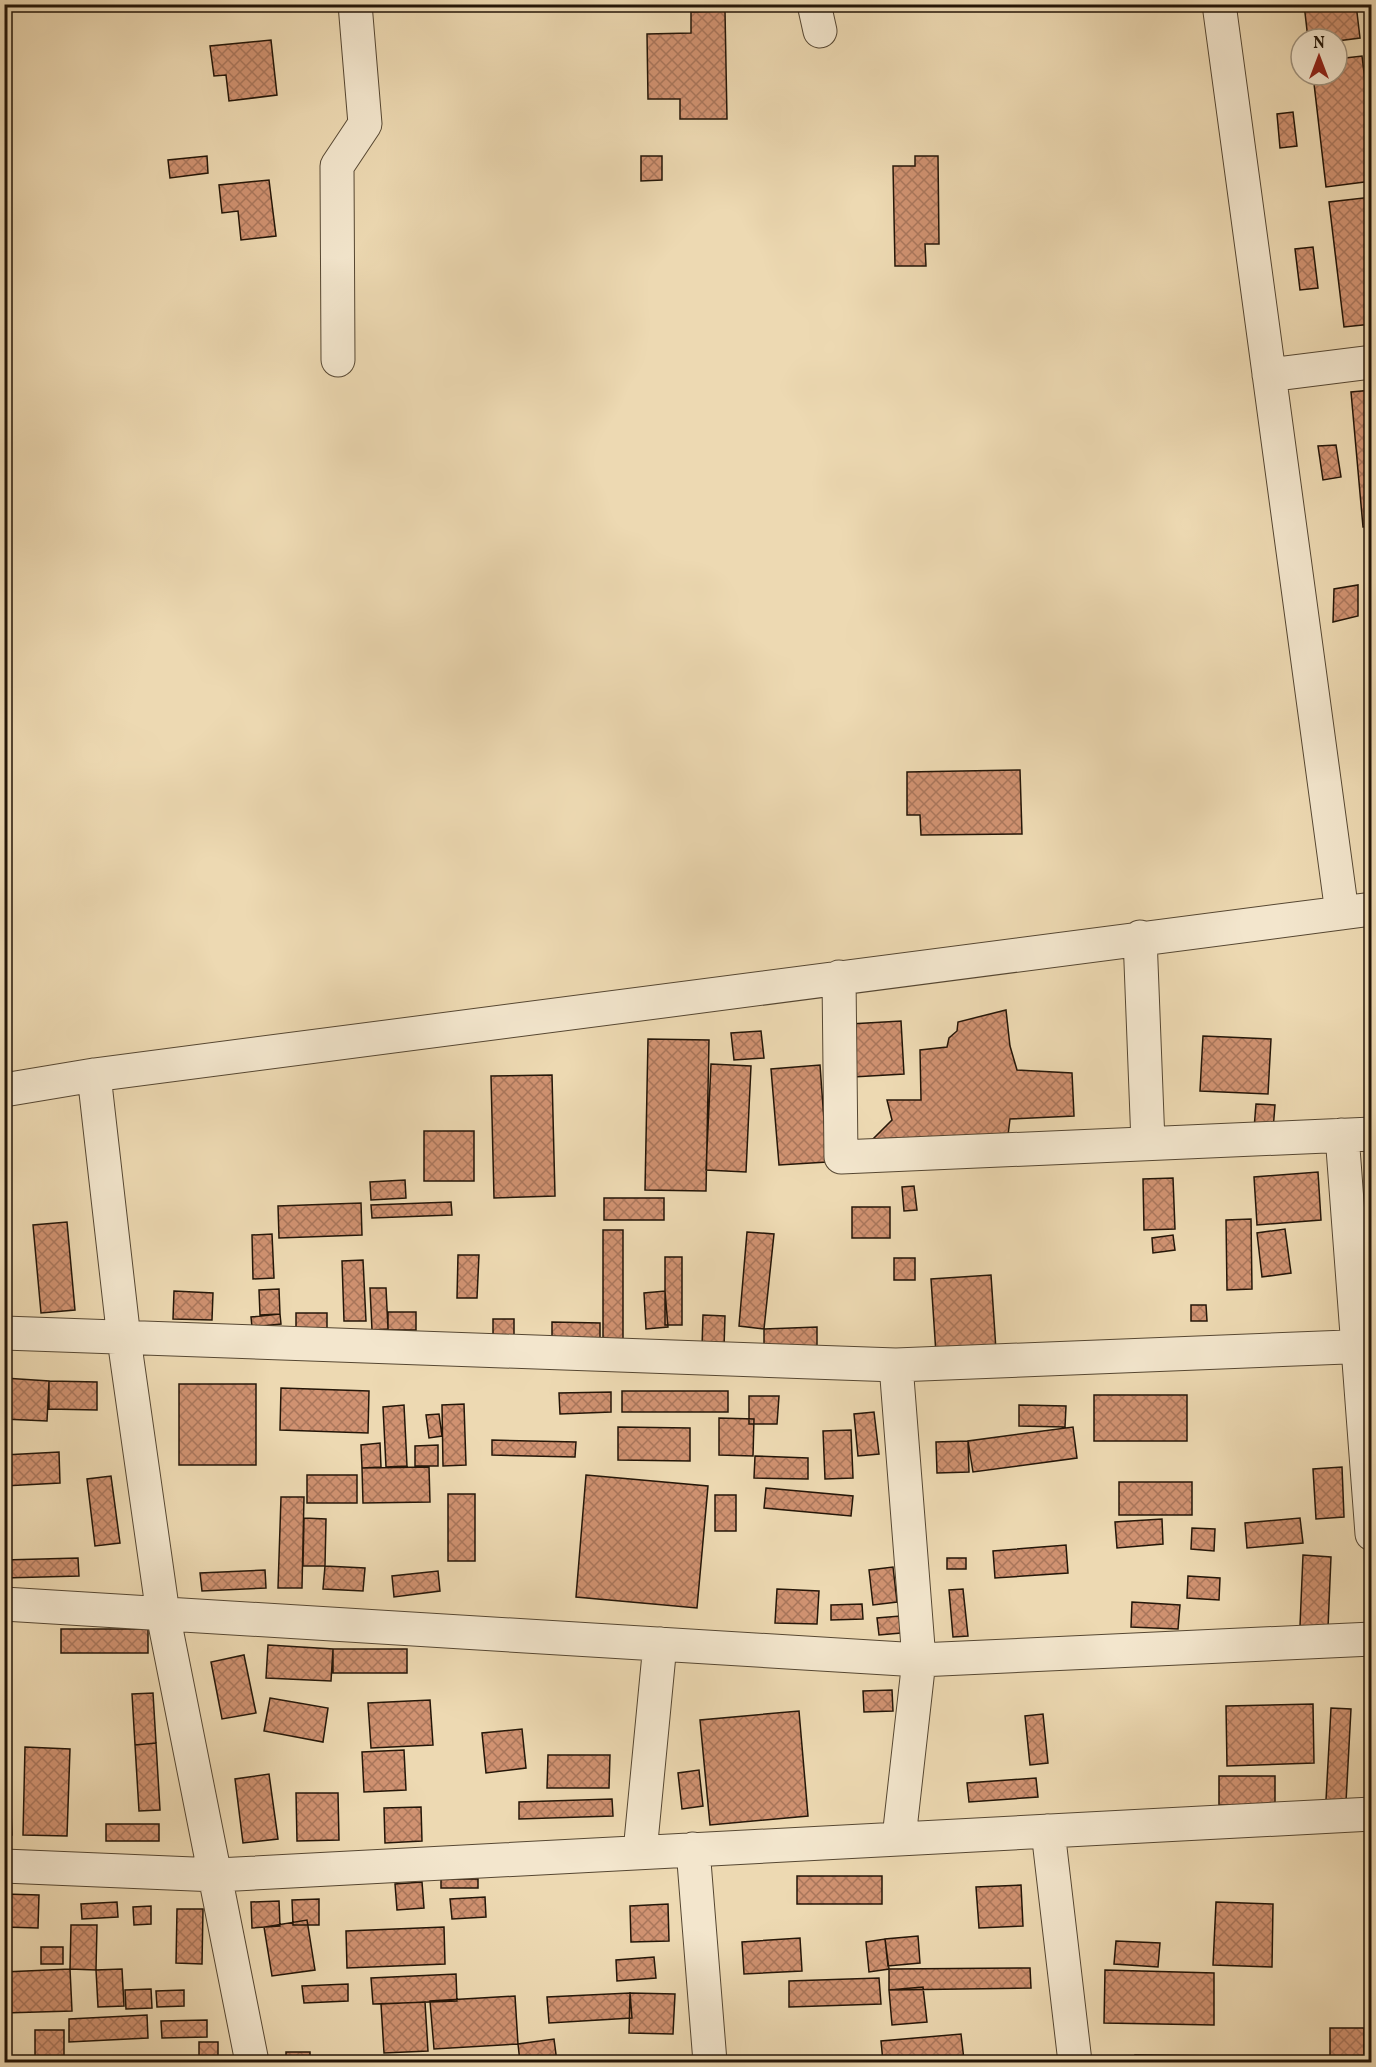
<svg xmlns="http://www.w3.org/2000/svg" width="1376" height="2067" viewBox="0 0 1376 2067" font-family="Vollkorn,serif">
	<defs>
		<pattern id="building-cross-hatch" width="8" height="8" patternUnits="userSpaceOnUse" patternTransform="scale(1.5)"><rect width="8" height="8" fill="#d09271"/><path d="M0 0l8 8M0 8l8-8" fill="none" stroke="#a9765b"/></pattern>
	</defs>
	<rect width="100%" height="100%" fill="#edd9b2"/>
	<filter id="stains"><feTurbulence type="fractalNoise" baseFrequency=".00333" numOctaves="4"/><feColorMatrix values="0 0 0 0 .2 0 0 0 0 .09 0 0 0 0 .02 0 0 0 .5 -.17"/></filter>
	<radialGradient id="worn" r=".72"><stop offset=".6" stop-color="#630" stop-opacity="0"/><stop offset="1" stop-color="#630" stop-opacity=".3"/></radialGradient>
	<path fill="url(#building-cross-hatch)" stroke="#241608" stroke-width="1.5" d="M229 4H285L230 11Z
		M1304 4H1356L1360 38 1337 41 1308 39Z
		M725 11 727 119H680V99H648L647 34 691 33V12Z
		M271 40 277 95 229 101 226 75 214 76 210 46Z
		M1362 56 1372 138V181L1326 187 1313 75H1337V59Z
		M1293 112 1297 146 1280 148 1277 114Z
		M207 156 208 173 170 178 168 160Z
		M641 156H662V180L641 181Z
		M915 156H938L939 244H925L926 266H895L893 166H915Z
		M269 180 276 236 241 240 238 211 222 213 219 185Z
		M1372 197V324L1344 327 1329 202Z
		M1313 247 1318 288 1300 290 1295 249Z
		M1372 390V526L1363 527 1351 392Z
		M1336 445 1341 477 1323 480 1318 446Z
		M1358 585V616L1333 622 1334 589Z
		M1020 770 1022 834 921 835 920 815H907V772Z
		M1006 1010 1010 1046 1017 1070 1072 1073 1074 1116 1010 1119 1008 1135 873 1139 892 1120 887 1100H921L920 1050 947 1047 949 1038 957 1031 958 1022Z
		M901 1021 904 1074 853 1077 850 1024Z
		M761 1031 764 1058 734 1060 731 1033Z
		M1203 1036 1271 1039 1268 1094 1200 1091Z
		M648 1039 709 1040 706 1191 645 1190Z
		M711 1064 751 1066 746 1172 706 1170Z
		M820 1065 827 1162 779 1165 771 1069Z
		M552 1075 555 1196 494 1198 491 1076Z
		M1256 1104 1275 1105 1273 1130 1254 1129Z
		M424 1131H474V1181H424Z
		M1318 1172 1321 1220 1257 1225 1254 1177Z
		M1173 1178 1175 1229 1144 1230 1143 1179Z
		M405 1180 406 1198 371 1200 370 1182Z
		M914 1186 917 1210 904 1211 902 1187Z
		M604 1198H664V1220H604Z
		M451 1202 452 1215 372 1218 371 1205Z
		M361 1203 362 1235 279 1238 278 1206Z
		M852 1207H890V1238H852Z
		M1251 1219 1252 1289 1227 1290 1226 1220Z
		M67 1222 75 1310 41 1313 33 1225Z
		M1285 1229 1291 1273 1262 1277 1257 1233Z
		M603 1230H623V1344H603Z
		M747 1232 774 1234 764 1329 739 1326Z
		M272 1234 274 1278 253 1279 252 1235Z
		M1173 1235 1175 1250 1153 1253 1152 1238Z
		M458 1255H479L477 1298H457Z
		M665 1257H682V1325H665Z
		M894 1258H915V1280H894Z
		M363 1260 366 1321H344L342 1261Z
		M991 1275 996 1350 936 1354 931 1279Z
		M370 1288H386L388 1329 372 1330Z
		M279 1289 280 1314 260 1315 259 1290Z
		M174 1291 213 1293 212 1320 173 1319Z
		M665 1291 668 1327 646 1329 644 1293Z
		M1191 1305H1206L1207 1321H1191Z
		M388 1312H416V1330H388Z
		M296 1313H327V1329H296Z
		M280 1314 281 1324 252 1327 251 1317Z
		M703 1315 725 1316 724 1348 702 1347Z
		M493 1319H514V1338H493Z
		M552 1322 600 1323V1341H552Z
		M817 1327V1348L764 1349V1329Z
		M4 1378 49 1381 47 1421 4 1419Z
		M49 1381 97 1382V1410L49 1409Z
		M179 1384H256V1465H179Z
		M281 1388 369 1391 368 1433 280 1430Z
		M622 1391H728V1412H622Z
		M611 1392V1412L560 1414 559 1393Z
		M1094 1395H1187V1441H1094Z
		M749 1396H779L777 1424H749Z
		M464 1404 466 1465 443 1466 442 1405Z
		M404 1405 407 1466 386 1467 383 1407Z
		M1019 1405 1066 1406 1065 1427 1019 1426Z
		M874 1412 879 1454 858 1456 854 1414Z
		M439 1414 442 1436 429 1438 426 1415Z
		M719 1418 754 1419 753 1456 719 1455Z
		M618 1427 690 1428V1461L618 1460Z
		M1073 1427 1077 1458 973 1472 968 1441Z
		M851 1430 853 1478 825 1479 823 1431Z
		M492 1440 576 1442 575 1457 492 1455Z
		M968 1441 969 1472 937 1473 936 1442Z
		M380 1443 381 1467 362 1468 361 1445Z
		M438 1445V1466H415V1446Z
		M59 1452 60 1483 4 1486V1455Z
		M755 1456 808 1458V1479L754 1478Z
		M429 1467 430 1502 363 1503 362 1468Z
		M1342 1467 1344 1517 1316 1519 1313 1469Z
		M307 1475H357V1503H307Z
		M586 1475 708 1486 697 1608 576 1597Z
		M111 1476 120 1543 95 1546 87 1479Z
		M1119 1482H1192V1515H1119Z
		M766 1488 853 1496 851 1516 764 1508Z
		M448 1494H475V1561H448Z
		M715 1495H736V1531H715Z
		M281 1497H304L302 1588H278Z
		M304 1518 326 1519 325 1566H303Z
		M1300 1518 1303 1543 1247 1548 1245 1523Z
		M1162 1519 1163 1544 1117 1548 1115 1522Z
		M1192 1528 1215 1529 1214 1551 1191 1549Z
		M1066 1545 1068 1573 995 1578 993 1551Z
		M1303 1555 1331 1557 1328 1628 1300 1626Z
		M78 1558 79 1576 4 1578V1560Z
		M947 1558H966V1569H947Z
		M325 1566 365 1568 363 1591 323 1589Z
		M893 1567 897 1602 873 1605 869 1570Z
		M265 1570 266 1588 202 1591 200 1573Z
		M438 1571 440 1591 394 1597 392 1576Z
		M1188 1576 1220 1578 1219 1600 1187 1598Z
		M777 1589 819 1591 817 1624 775 1623Z
		M963 1589 968 1636 953 1637 949 1590Z
		M1132 1602 1180 1605 1178 1629 1131 1627Z
		M862 1604 863 1619 831 1620V1605Z
		M900 1616 901 1633 879 1635 877 1618Z
		M61 1629H148V1653H61Z
		M268 1645 333 1649 331 1681 266 1678Z
		M333 1649H407V1673H333Z
		M244 1655 256 1713 222 1719 211 1662Z
		M892 1690 893 1711 864 1712 863 1691Z
		M153 1693 156 1743 135 1745 132 1694Z
		M270 1698 328 1708 323 1742 264 1731Z
		M430 1700 433 1745 371 1748 368 1703Z
		M1313 1704 1314 1763 1227 1766 1226 1706Z
		M1331 1708 1351 1709 1346 1802 1326 1800Z
		M799 1711 808 1816 710 1825 700 1720Z
		M1043 1714 1048 1763 1030 1765 1025 1716Z
		M522 1729 526 1768 486 1773 482 1733Z
		M156 1743 160 1810 139 1811 135 1745Z
		M25 1747 70 1749 67 1836 23 1835Z
		M404 1750 406 1790 364 1792 362 1752Z
		M548 1755H610L609 1788H547Z
		M699 1770 703 1806 682 1809 678 1773Z
		M269 1774 278 1839 243 1843 235 1779Z
		M1219 1776H1275V1805H1219Z
		M1036 1778 1038 1797 969 1802 967 1783Z
		M296 1793H338L339 1840 297 1841Z
		M612 1799 613 1816 519 1819V1802Z
		M421 1807 422 1841 385 1843 384 1808Z
		M11 1812 12 1835H4V1813Z
		M106 1824H159V1841H106Z
		M797 1876H882V1904H797Z
		M441 1879H478V1888H441Z
		M422 1882 424 1908 397 1910 395 1884Z
		M1021 1885 1023 1926 979 1928 976 1887Z
		M4 1894 39 1895 38 1928 4 1927Z
		M485 1897 486 1917 452 1919 450 1899Z
		M319 1899V1925H293L292 1900Z
		M279 1901 280 1926 252 1928 251 1902Z
		M117 1902 118 1917 82 1919 81 1904Z
		M1216 1902 1273 1904 1272 1967 1213 1965Z
		M668 1904 669 1941 631 1942 630 1906Z
		M151 1906V1924L134 1925 133 1907Z
		M177 1909H203L202 1964 176 1963Z
		M307 1920 315 1970 272 1976 264 1927Z
		M71 1925H97L96 1970 70 1969Z
		M444 1927 445 1964 347 1968 346 1931Z
		M918 1936 920 1963 888 1966 885 1939Z
		M800 1938 802 1971 744 1974 742 1942Z
		M885 1939 889 1969 869 1972 866 1942Z
		M1116 1941 1160 1943 1158 1967 1114 1964Z
		M41 1947H63V1964H41Z
		M654 1957 656 1978 617 1981 616 1960Z
		M1030 1968 1031 1988 889 1990V1969Z
		M70 1969 72 2011 4 2013V1972Z
		M122 1969 124 2006 98 2007 96 1970Z
		M1105 1970 1214 1973V2025L1104 2023Z
		M456 1974 457 2001 373 2004 371 1978Z
		M879 1978 881 2004 789 2007V1981Z
		M348 1984V2001L304 2003 302 1986Z
		M923 1987 927 2022 892 2025 889 1990Z
		M151 1989 152 2008 126 2009 125 1990Z
		M184 1990V2006L157 2007 156 1991Z
		M630 1993 632 2018 549 2023 547 1997Z
		M630 1993 675 1994 673 2034 629 2033Z
		M515 1996 518 2044 434 2049 430 2001Z
		M425 2002 428 2051 384 2053 381 2004Z
		M147 2015 148 2038 69 2042V2019Z
		M207 2020V2037L162 2038 161 2021Z
		M1330 2028H1364V2062H1330Z
		M35 2030H64V2062H35Z
		M961 2034 964 2060 883 2062 881 2041Z
		M554 2039 557 2062H520L518 2044Z
		M199 2042H218V2062H199Z
		M286 2052H310V2062H286Z
		M1135 2055 1223 2056V2062H1135Z"/>
	<g fill="none" stroke-linecap="round" stroke-linejoin="round">
		<g stroke="#564732" stroke-width="35">
			<path id="minor" d="M814 4 820 31
				M1219 4 1342 913
				M338 360 337 166 365 124 355 4
				M1269 375 1372 362
				M1140 937 1148 1143
				M839 977 841 1157 1372 1134
				M94 1075 124 1339 163 1614 252 2062
				M4 1090 94 1075 1372 909
				M1342 1135 1372 1534
				M4 1333 896 1365 1372 1346
				M896 1365 919 1660 899 1838
				M4 1604 919 1660 1372 1639
				M1048 1831 1075 2062
				M693 1849 710 2062
				M640 1852 660 1644
				M4 1866 217 1875 1372 1814"/>
		</g>
		<use href="#minor" stroke="#f3e6cd" stroke-width="33"/>
	</g>
	<rect width="1376" height="2067" fill="none" stroke="#edd9b2" stroke-width="24"/>
	<rect x="6" y="6" width="1364" height="2055" fill="none" stroke="#241608" stroke-width="3"/>
	<rect x="12" y="12" width="1352" height="2043" fill="none" stroke="#241608" stroke-width="1.5"/>
	<g transform="translate(1319 57)"><circle r="28" fill="#f3e6cd" stroke="#a0937e" stroke-width="1.5"/>
	<path d="M0-4.5L10 22L0 15L-10 22Z" fill="#8f2418"/>
	<text y="-9" font-size="16" font-weight="bold" text-anchor="middle" fill="#241608">N</text>
	</g>
	<rect width="100%" height="100%" filter="url(#stains)"/>
	<rect width="100%" height="100%" fill="url(#worn)"/>
</svg>
